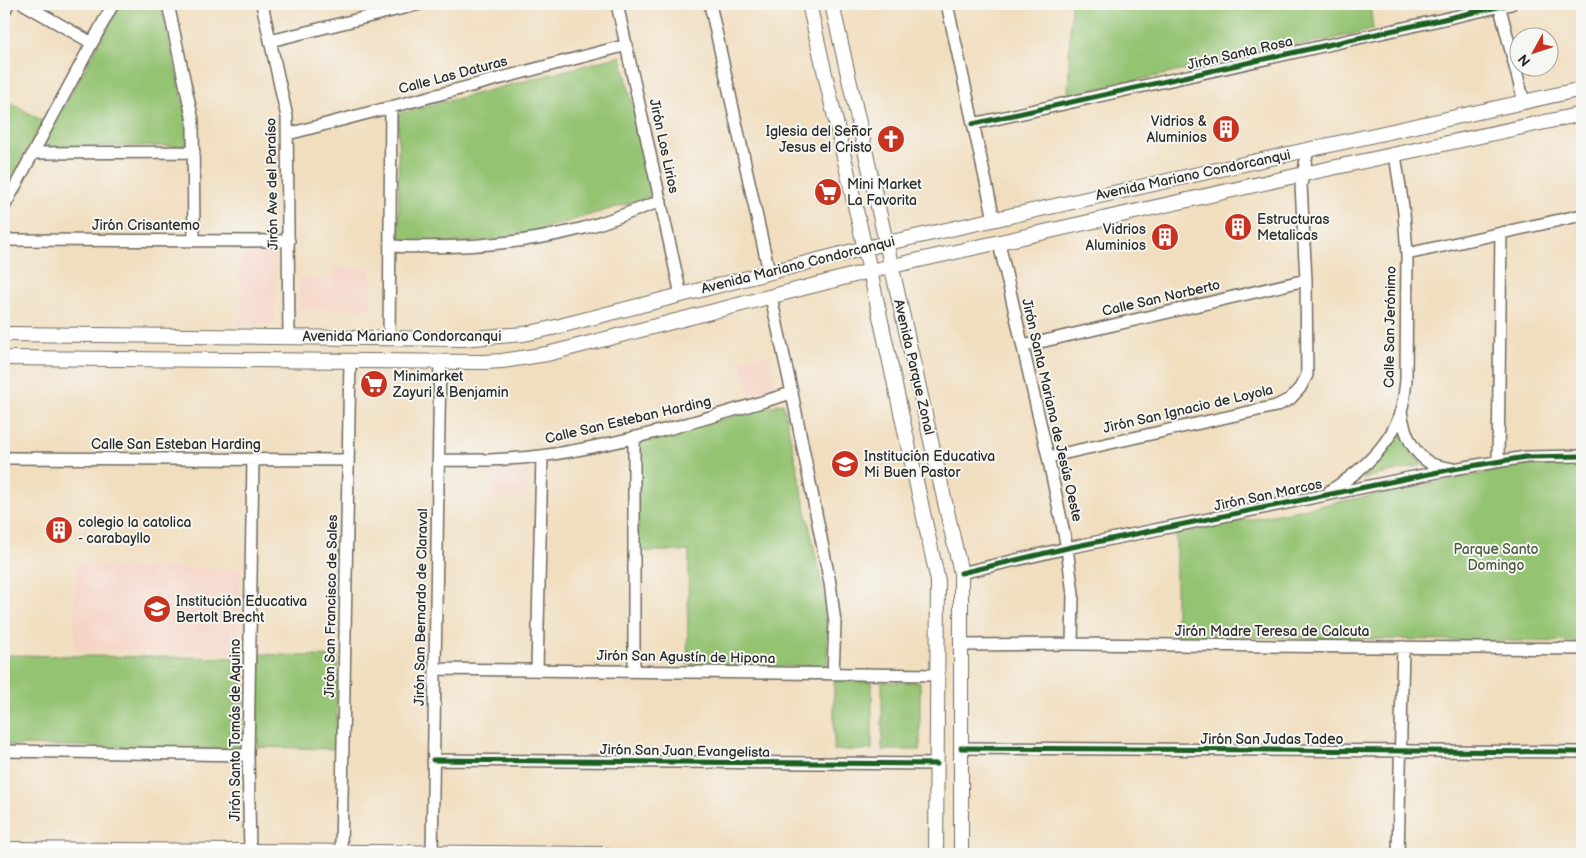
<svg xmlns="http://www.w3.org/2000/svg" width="1586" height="858" viewBox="0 0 1586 858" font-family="'Balsamiq Sans',sans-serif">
	<rect width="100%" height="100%" fill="#f6f6f2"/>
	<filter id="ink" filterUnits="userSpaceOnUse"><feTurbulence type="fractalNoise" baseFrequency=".02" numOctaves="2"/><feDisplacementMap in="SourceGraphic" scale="10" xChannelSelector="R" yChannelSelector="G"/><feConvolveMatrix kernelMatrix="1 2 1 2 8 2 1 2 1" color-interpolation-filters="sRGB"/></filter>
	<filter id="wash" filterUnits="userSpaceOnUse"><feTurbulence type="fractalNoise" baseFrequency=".0096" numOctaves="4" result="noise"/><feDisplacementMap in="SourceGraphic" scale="20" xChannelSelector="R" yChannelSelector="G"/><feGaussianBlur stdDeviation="1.12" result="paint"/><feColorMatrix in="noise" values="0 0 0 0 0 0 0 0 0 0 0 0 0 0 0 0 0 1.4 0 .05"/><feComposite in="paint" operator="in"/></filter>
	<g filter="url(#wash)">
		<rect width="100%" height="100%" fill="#f1debf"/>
		<path fill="#f6d2c3" d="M241 252H276L275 321 270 325H239Z
			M334 268H370L371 309H299V278H334Z
			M768 354 777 388 749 395 740 361Z
			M526 467 528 470 529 498H493V469Z
			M76 565 240 569 239 654 74 649Z"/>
		<path fill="#94c372" stroke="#60774e" d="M120 4H160L186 114 187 146H43Z
			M1071 4H1370L1373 30 1068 95Z
			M621 56 654 196 515 237C477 244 437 243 399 241L398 114Z
			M4 99 43 121 6 187 4 186Z
			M783 403 823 590 828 617 827 667 687 665 689 551H638V442Z
			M1401 426 1405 441 1422 465 1362 479 1386 450Z
			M1582 465V642L1176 636V534L1521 466Z
			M259 654 338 657 336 749 257 747Z
			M4 655 243 658 242 749 4 745Z
			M834 681 872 682V750H834Z
			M882 682H920V750H882Z"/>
	</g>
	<g filter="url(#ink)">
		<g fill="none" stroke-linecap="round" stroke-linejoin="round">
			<g stroke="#706a5f" stroke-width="14">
				<path id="minor" d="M24 4 92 43
					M168 4 193 121 194 240
					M262 4 287 117 289 337
					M617 4 681 295
					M710 4 769 272
					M947 4 994 219
					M1499 4 1524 102
					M4 12 8 4
					M270 41 420 4
					M973 124 1511 4
					M288 134 627 45
					M33 153 194 152
					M4 207 113 4
					M4 240 289 241
					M999 243 1048 457 1067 548 1073 594 1072 644
					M390 246C456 249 520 245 584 228 610 221 635 210 661 201
					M1407 254 1582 215
					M771 297 792 393 830 583 835 623 833 674
					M389 338 391 107
					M1023 346 1306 280
					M1401 411C1404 431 1411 452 1430 463 1435 466 1443 467 1449 468
					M634 437V671
					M1048 457 1276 406 1290 399 1300 388 1307 375 1306 280 1301 185 1308 150
					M4 458 348 460
					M439 460C473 461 507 460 541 456 626 444 710 417 792 393
					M1498 461 1501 233
					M1330 491C1360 472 1391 446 1401 411 1404 401 1405 390 1406 380L1407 254 1404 213 1395 155
					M961 573 1067 548 1453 469 1526 457 1582 456
					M961 645 1072 644 1582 649
					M435 669 937 675
					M537 670 542 456
					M961 748 1582 752
					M4 751 248 755
					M433 760 937 764
					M250 851 248 755 253 459
					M341 852 350 361
					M432 853 440 362
					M1398 854 1403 647"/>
			</g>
			<g stroke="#706a5f" stroke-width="16">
				<path id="major" d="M809 4 870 271 938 581 936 854
					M832 4 961 573V854
					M4 334 461 339 524 334 548 329 865 248 1582 89
					M4 358 484 362 502 361 547 354 870 271 1304 174 1582 114
					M4 849 604 854"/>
			</g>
			<use href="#minor" stroke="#fff" stroke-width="11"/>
			<use href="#major" stroke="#fff" stroke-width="14"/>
			<g stroke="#f6f6f2" stroke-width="8">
				<path id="cycleway" d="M973 124 1511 4
					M961 573 1067 548 1453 469 1526 457 1582 456
					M961 748 1582 752
					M433 760 937 764"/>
			</g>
			<use href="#cycleway" stroke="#1b5e20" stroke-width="5"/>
		</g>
	</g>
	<defs>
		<g id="building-disc" transform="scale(1.4375)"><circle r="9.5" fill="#c8321e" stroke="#f6f6f2"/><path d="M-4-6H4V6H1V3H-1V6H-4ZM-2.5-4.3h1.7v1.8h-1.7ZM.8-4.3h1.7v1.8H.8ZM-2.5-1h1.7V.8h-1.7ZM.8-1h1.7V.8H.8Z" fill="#fff"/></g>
		<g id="church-disc" transform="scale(1.4375)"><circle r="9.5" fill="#c8321e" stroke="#f6f6f2"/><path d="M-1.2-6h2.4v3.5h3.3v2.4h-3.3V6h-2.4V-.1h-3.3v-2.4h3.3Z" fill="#fff"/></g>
		<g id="supermarket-disc" transform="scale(1.4375)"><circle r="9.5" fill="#c8321e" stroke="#f6f6f2"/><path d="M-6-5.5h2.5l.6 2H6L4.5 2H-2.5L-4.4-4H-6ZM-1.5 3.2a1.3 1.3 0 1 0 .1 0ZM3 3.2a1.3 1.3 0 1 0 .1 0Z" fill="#fff"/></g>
		<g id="school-disc" transform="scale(1.4375)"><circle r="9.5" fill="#c8321e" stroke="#f6f6f2"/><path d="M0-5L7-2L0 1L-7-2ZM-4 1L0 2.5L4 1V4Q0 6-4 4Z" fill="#fff"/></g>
	</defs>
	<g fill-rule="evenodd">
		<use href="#building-disc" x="1226" y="129"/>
		<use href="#church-disc" x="891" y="139"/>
		<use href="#supermarket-disc" x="828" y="192"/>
		<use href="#building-disc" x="1238" y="227"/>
		<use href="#building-disc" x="1165" y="237"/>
		<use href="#supermarket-disc" x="374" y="384"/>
		<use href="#school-disc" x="845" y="464"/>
		<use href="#building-disc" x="59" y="530"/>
		<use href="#school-disc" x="157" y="609"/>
	</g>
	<g text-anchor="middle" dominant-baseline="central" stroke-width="4" stroke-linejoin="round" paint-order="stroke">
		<g font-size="14" fill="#2b2b2b" stroke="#f6f6f2">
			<text transform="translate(1240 53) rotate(-13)">Jirón Santa Rosa</text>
			<text transform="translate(453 75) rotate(-15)">Calle Las Daturas</text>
			<text transform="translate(664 146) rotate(78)">Jirón Los Lirios</text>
			<text transform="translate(1193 175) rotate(-12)">Avenida Mariano Condorcanqui</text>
			<text transform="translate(272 184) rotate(-91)">Jirón Ave del Paraíso</text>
			<text x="146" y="225">Jirón Crisantemo</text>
			<text transform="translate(798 265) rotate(-14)">Avenida Mariano Condorcanqui</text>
			<text transform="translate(1161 298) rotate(-13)">Calle San Norberto</text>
			<text transform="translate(1390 327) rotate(-89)">Calle San Jerónimo</text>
			<text x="402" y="336">Avenida Mariano Condorcanqui</text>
			<text transform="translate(914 367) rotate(77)">Avenida Parque Zonal</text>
			<text transform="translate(1188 409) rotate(-13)">Jirón San Ignacio de Loyola</text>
			<text transform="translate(1052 410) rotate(77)">Jirón Santa Mariana de Jesús Oeste</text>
			<text transform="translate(628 420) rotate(-13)">Calle San Esteban Harding</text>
			<text x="176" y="444">Calle San Esteban Harding</text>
			<text transform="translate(1268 495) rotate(-12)">Jirón San Marcos</text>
			<text transform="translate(331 606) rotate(-89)">Jirón San Francisco de Sales</text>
			<text transform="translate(421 607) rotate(-89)">Jirón San Bernardo de Claraval</text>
			<text x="1272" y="631">Jirón Madre Teresa de Calcuta</text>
			<text transform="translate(686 657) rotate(1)">Jirón San Agustín de Hipona</text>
			<text transform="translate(235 730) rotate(-90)">Jirón Santo Tomás de Aquino</text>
			<text x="1272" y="739">Jirón San Judas Tadeo</text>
			<text transform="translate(685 751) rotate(1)">Jirón San Juan Evangelista</text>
		</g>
		<g font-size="14" fill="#2b2b2b" stroke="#f6f6f2" text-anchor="start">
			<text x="1207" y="121" text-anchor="end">Vidrios &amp;<tspan x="1207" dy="16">Aluminios</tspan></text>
			<text x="872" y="131" text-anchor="end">Iglesia del Señor<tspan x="872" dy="16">Jesus el Cristo</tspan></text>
			<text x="847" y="184">Mini Market<tspan x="847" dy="16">La Favorita</tspan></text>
			<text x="1257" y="219">Estructuras<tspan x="1257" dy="16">Metalicas</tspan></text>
			<text x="1146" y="229" text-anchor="end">Vidrios<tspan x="1146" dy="16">Aluminios</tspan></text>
			<text x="393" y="376">Minimarket<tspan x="393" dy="16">Zayuri &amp; Benjamin</tspan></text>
			<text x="864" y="456">Institución Educativa<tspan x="864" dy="16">Mi Buen Pastor</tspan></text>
			<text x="78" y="522">colegio la catolica<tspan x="78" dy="16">- carabayllo</tspan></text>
			<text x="176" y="601">Institución Educativa<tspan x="176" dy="16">Bertolt Brecht</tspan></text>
		</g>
		<g font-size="14" fill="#4a5940" stroke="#f6f6f2">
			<text x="1496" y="549">Parque Santo<tspan x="1496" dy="16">Domingo</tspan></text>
		</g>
	</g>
	<rect width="1586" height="858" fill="none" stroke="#f6f6f2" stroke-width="20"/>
	<g transform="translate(1534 52) rotate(230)"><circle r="24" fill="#f6f6f2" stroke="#a5a5a2"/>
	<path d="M0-4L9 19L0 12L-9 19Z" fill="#c8321e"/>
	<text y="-8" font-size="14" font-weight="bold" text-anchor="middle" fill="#2b2b2b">N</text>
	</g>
</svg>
